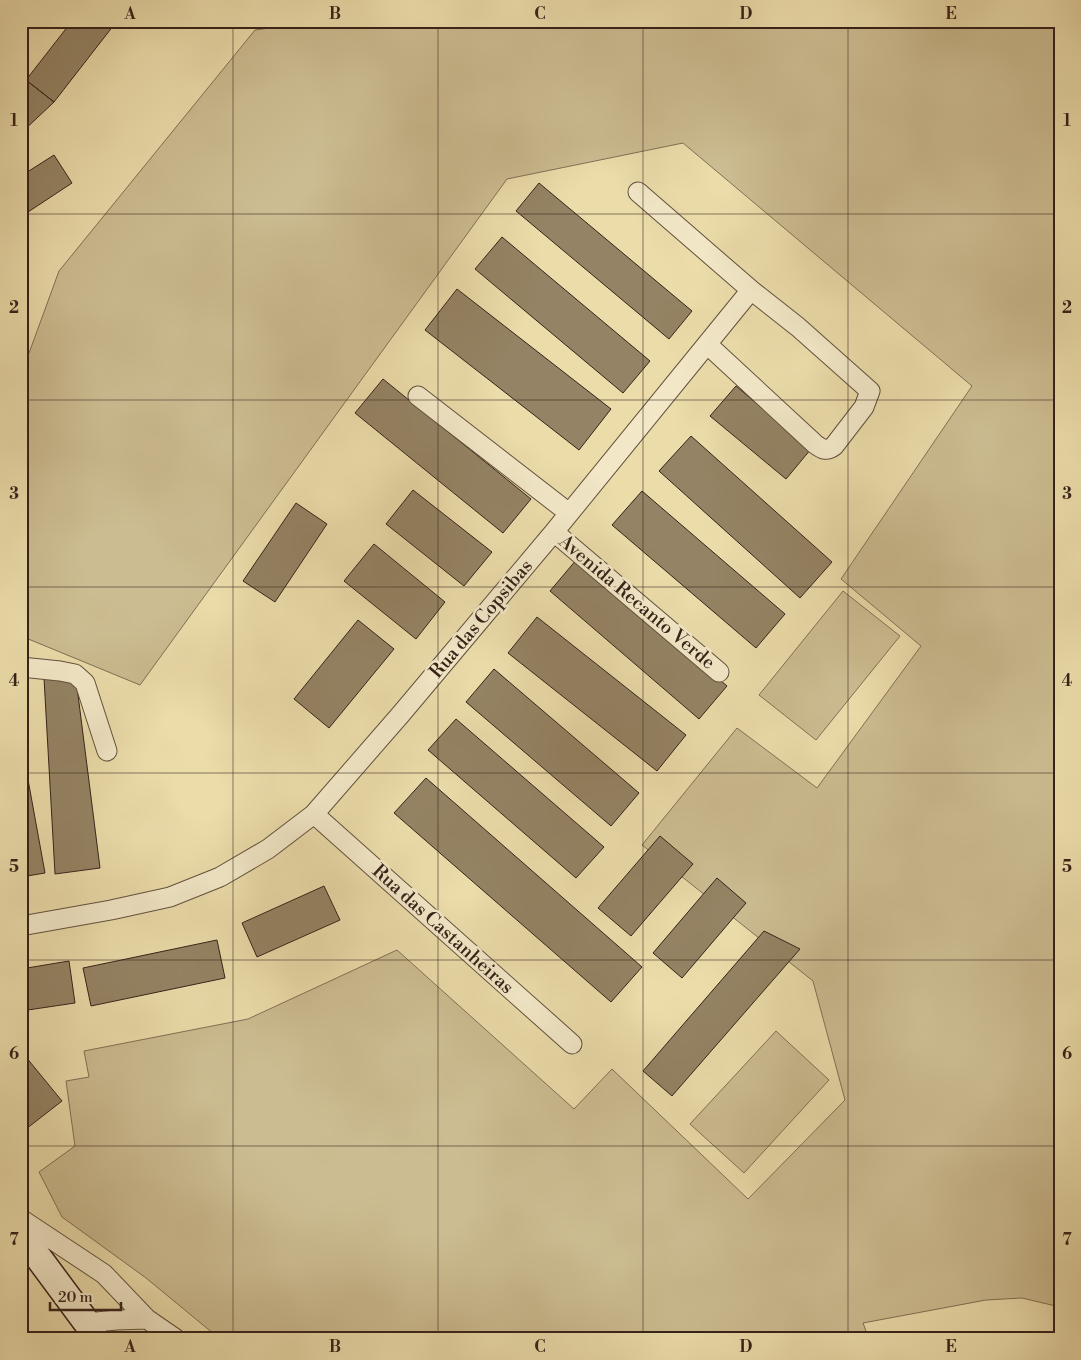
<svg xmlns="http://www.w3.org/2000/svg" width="1081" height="1360" viewBox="0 0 1081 1360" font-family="'Libre Bodoni',serif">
	<rect width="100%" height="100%" fill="#ebdcaa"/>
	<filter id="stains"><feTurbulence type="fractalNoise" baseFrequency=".004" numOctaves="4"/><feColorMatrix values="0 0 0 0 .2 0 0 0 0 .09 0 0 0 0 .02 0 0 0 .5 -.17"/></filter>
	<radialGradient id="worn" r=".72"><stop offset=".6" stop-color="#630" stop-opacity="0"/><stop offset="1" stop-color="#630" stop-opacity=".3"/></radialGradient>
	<path fill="#ccbc91" stroke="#806f55" d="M321 21H1060V1307L1022 1298 986 1300 863 1323 869 1339H220L146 1278 62 1217 39 1172 75 1146 66 1081 89 1077 84 1051 248 1019 397 950 574 1109 612 1069 748 1199 845 1100 813 981 642 845 737 728 817 788 921 646 841 579 972 386 683 143 507 179 140 685 21 636V375L59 271 255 30Z
		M843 591 900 636 816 740 759 695Z
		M776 1031 829 1080 744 1173 690 1124Z"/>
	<path fill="#948364" stroke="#352219" d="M72 21H117L54 102 26 80Z
		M26 80 54 102 21 133V84Z
		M54 155 72 183 25 214 21 202V176Z
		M539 183 692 311 669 339 516 211Z
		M502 237 650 361 623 393 475 269Z
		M457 289 611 409 579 450 425 330Z
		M383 379 531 499 503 533 355 413Z
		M736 386 811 449 786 479 710 416Z
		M691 436 832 562 800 598 659 471Z
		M413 490 492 552 464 586 386 524Z
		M642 491 785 614 756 648 612 525Z
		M296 503 327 524 275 602 243 581Z
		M374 544 445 602 416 639 344 581Z
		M577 559 727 686 699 719 550 591Z
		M537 617 686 735 657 771 508 653Z
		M358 620 394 649 329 728 294 699Z
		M494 669 639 793 611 826 466 702Z
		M44 678 76 679 100 868 55 874Z
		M456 719 604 847 576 878 428 750Z
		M21 741 45 873 21 877Z
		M426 778 642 967 611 1002 394 813Z
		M660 836 693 864 631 936 598 908Z
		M717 878 746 903 682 978 653 953Z
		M324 886 340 920 257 957 242 923Z
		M764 931 800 949 672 1096 643 1071Z
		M217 940 225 978 91 1006 83 968Z
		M69 961 75 1003 21 1011V969Z
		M21 1051 62 1101 26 1129 21 1123Z"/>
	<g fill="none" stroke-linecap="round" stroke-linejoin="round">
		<g stroke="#62503d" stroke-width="21">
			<path id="street" d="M708 345 815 444C822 449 826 452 834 446L864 407 870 391 798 327 751 290
				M418 396 569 513
				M554 532 719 672
				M21 667 60 671 75 674 85 683 107 751
				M314 814 572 1044
				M21 926 111 910 170 897 220 877 268 849 314 814 401 714 554 532 751 290 638 192
				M21 1219 104 1274 147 1319 176 1339
				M87 1323 116 1320 147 1319"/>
		</g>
		<g stroke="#352219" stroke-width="29">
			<path id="secondary" d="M21 1234 87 1323 96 1339"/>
		</g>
		<use href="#street" stroke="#f2e8c8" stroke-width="19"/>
		<use href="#secondary" stroke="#f2e8c8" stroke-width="26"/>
	</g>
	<path fill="none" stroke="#352219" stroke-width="1" stroke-opacity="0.55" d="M233 21V1339M438 21V1339M643 21V1339M848 21V1339M21 214H1060M21 400H1060M21 587H1060M21 773H1060M21 960H1060M21 1146H1060"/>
	<g text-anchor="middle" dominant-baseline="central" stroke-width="5" stroke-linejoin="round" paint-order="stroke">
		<g font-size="19" fill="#352219" stroke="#f2e8c8">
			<text transform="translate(637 602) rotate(40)">Avenida Recanto Verde</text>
			<text transform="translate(481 619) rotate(-50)">Rua das Copsibas</text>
			<text transform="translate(443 929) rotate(42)">Rua das Castanheiras</text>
		</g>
	</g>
	<rect width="1081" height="1360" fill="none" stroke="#ebdcaa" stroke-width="55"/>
	<path d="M50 1302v8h71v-8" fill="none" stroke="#352219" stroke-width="2.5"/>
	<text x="58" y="1302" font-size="15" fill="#352219" stroke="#f2e8c8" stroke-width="4" paint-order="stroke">20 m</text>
	<rect x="28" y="28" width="1026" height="1304" fill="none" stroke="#352219" stroke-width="2"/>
	<g font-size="16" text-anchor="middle" font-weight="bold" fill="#352219">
		<text x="130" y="19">A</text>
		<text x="335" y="19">B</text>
		<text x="540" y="19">C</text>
		<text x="746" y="19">D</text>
		<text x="951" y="19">E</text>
		<text x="14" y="126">1</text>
		<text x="1067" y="126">1</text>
		<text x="14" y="313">2</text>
		<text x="1067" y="313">2</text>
		<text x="14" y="499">3</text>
		<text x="1067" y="499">3</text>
		<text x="14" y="686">4</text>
		<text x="1067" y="686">4</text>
		<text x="14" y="872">5</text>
		<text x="1067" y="872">5</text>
		<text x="14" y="1059">6</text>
		<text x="1067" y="1059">6</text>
		<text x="14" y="1245">7</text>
		<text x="1067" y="1245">7</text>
		<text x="130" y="1352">A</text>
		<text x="335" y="1352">B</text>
		<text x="540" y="1352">C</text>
		<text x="746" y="1352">D</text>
		<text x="951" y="1352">E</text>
	</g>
	<rect width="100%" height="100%" filter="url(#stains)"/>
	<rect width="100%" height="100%" fill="url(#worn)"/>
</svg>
